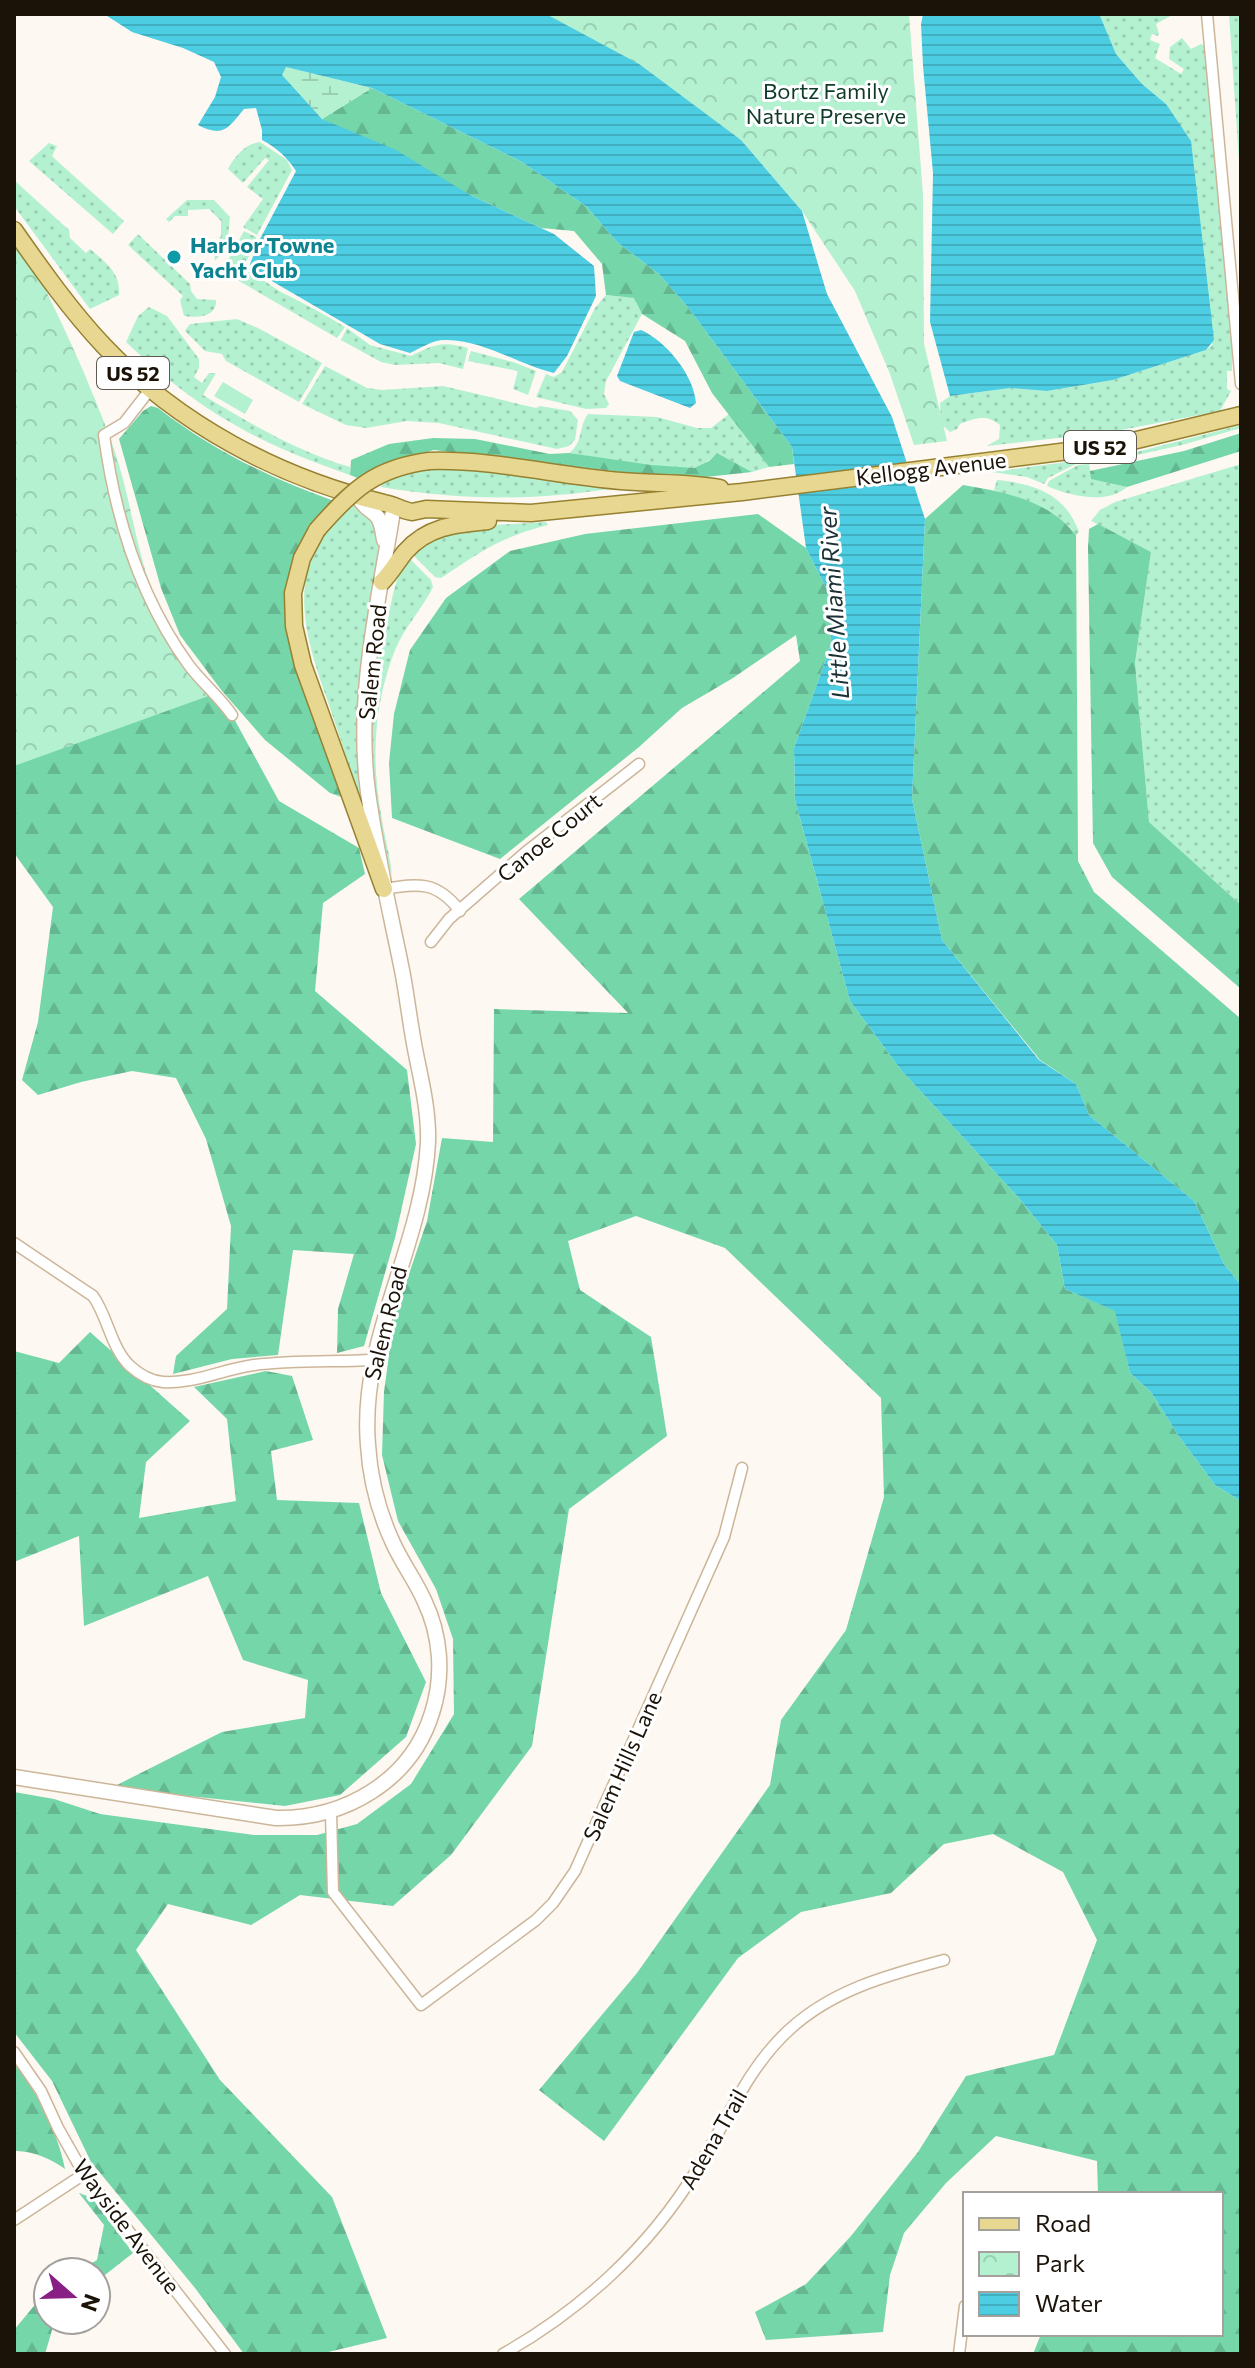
<svg xmlns="http://www.w3.org/2000/svg" width="1255" height="2368" viewBox="0 0 1255 2368" font-family="Commissioner,sans-serif">
	<defs>
		<pattern id="grass-dots" width="8" height="8" patternUnits="userSpaceOnUse" patternTransform="scale(2)"><rect width="8" height="8" fill="#b3f1d1"/><path d="M2 2h.1M6 6h.1" fill="none" stroke="#99ceb2" stroke-width="1.8" stroke-linecap="round"/></pattern>
		<pattern id="forest-firs" width="22" height="20" patternUnits="userSpaceOnUse" patternTransform="scale(2)"><rect width="22" height="20" fill="#74d6a9"/><path d="M5 1l3.5 6h-7zM16 11l3.5 6h-7z" fill="#64b790"/></pattern>
		<pattern id="wetland-marsh" width="20" height="14" patternUnits="userSpaceOnUse" patternTransform="scale(2)"><rect width="20" height="14" fill="#b3f1d1"/><path d="M1 5h8M5 5V1M11 12h8M15 12V8" fill="none" stroke="#99ceb2"/></pattern>
		<pattern id="park-crowns" width="20" height="18" patternUnits="userSpaceOnUse" patternTransform="scale(2)"><rect width="20" height="18" fill="#b3f1d1"/><path d="M2 6a3 3 0 1 1 6 0M12 15a3 3 0 1 1 6 0" fill="none" stroke="#99ceb2"/></pattern>
		<pattern id="water-rules" width="6" height="5" patternUnits="userSpaceOnUse" patternTransform="scale(2)"><rect width="6" height="5" fill="#4ccde2"/><path d="M0 2.5h6" fill="none" stroke="#42afc0"/></pattern>
	</defs>
	<rect width="100%" height="100%" fill="#fdf8f2"/>
	<path fill="url(#grass-dots)" d="M1096 14H1174L1156 24 1159 34 1158 36 1152 34 1150 40 1160 44 1155 58 1181 74 1184 69 1169 59 1170 47 1182 38 1191 49 1201 44 1205 46 1232 322V371H1227V389L1231 391 1220 411 1111 432 987 446 999 439 1000 425C986 414 976 418 960 424L957 429 950 432 941 424 940 403 950 396 1010 388 1047 391 1113 380 1206 350 1212 345 1166 104 1142 84 1116 54 1100 17Z
		M1229 14H1241V191Z
		M260 142 287 160 292 170 257 235 243 227 263 199 247 187 269 160 265 158 243 183 228 169C235 156 245 144 260 142Z
		M49 143 57 146 52 156 55 159 124 221 113 234 29 161Z
		M14 180 69 230 70 238 86 253 90 249C106 263 121 273 119 295L90 309 14 206Z
		M187 200H214L230 217 227 246 215 261 214 245 221 236V221L209 209 188 210V216H175L169 222 166 219Z
		M244 231 256 237V245L245 263 253 277C267 280 270 286 281 292 303 303 324 314 345 327L337 338 234 278 227 262Z
		M138 234 190 284 191 291 197 299 216 300C217 317 197 318 184 316L180 300 183 296 128 245Z
		M606 295 634 298 642 314 606 381 604 394 609 404 606 408 586 409 536 397 546 374 554 377 562 372 595 308Z
		M149 307 167 316 199 359V368L194 377 202 383 209 373H216L203 395C249 423 298 452 350 467V475C256 443 198 410 126 342L138 316Z
		M237 319 258 328 322 363 299 402 226 361 222 354 205 351 185 331 190 324Z
		M347 328 370 345 411 356C435 344 441 341 468 348L463 369 439 363 395 365 381 362 341 340Z
		M471 351 513 362 536 371 528 395 513 389 518 371 468 361Z
		M325 366 367 388 382 390 443 386 536 408 540 406 570 411 578 420 575 440 569 446 557 449 439 423 407 421 366 428 346 425 302 404Z
		M588 414 657 417 697 428H711L729 414 769 467 752 472 717 453C711 459 705 464 696 467 672 474 597 457 569 453 584 442 578 427 588 414Z
		M1241 425V428L1182 445 1128 457 1078 463 1048 478 1044 484 1027 477 992 472 1133 453Z
		M1089 464 1092 479 1127 487C1107 505 1070 496 1047 486L1049 481 1078 465Z
		M1241 464V905L1149 822 1135 663 1151 552 1091 521 1100 510 1115 502Z
		M433 465 609 485V489C531 501 458 500 381 487L382 481Z
		M997 480C1036 484 1065 494 1079 532L1076 535 1069 526 994 490Z
		M350 504C371 511 374 522 382 541L360 678 358 711 362 793 358 794C349 764 339 735 329 705 308 645 286 585 328 527 334 519 343 512 350 504Z
		M546 522 548 525C500 537 481 552 441 578L435 577 410 552 459 527Z
		M407 556 431 580 433 587C423 608 405 626 395 650 374 704 371 758 381 814 384 834 390 855 392 875 374 822 365 728 374 673 376 661 382 650 385 638 390 609 393 582 407 556Z"/>
	<path fill="url(#forest-firs)" d="M372 88 522 162 587 207 617 242 659 274 687 306 792 447 794 464 769 467 712 393 685 341 642 314 634 298 606 295 602 264 574 231 541 228 470 195 322 119Z
		M14 230 115 504 170 637 232 715 279 801 359 848 365 874 323 903 315 991 407 1070 416 1144 395 1238 364 1346 337 1353 338 1309 354 1254 293 1250 278 1355 232 1359 173 1374 176 1356 227 1309 231 1226 206 1139 176 1078 132 1071 81 1082 38 1095 22 1080 38 1022 53 907 14 853Z
		M151 406 158 408C212 450 270 478 334 501L289 603 347 799 330 793 265 740 222 691 180 635 161 588 119 439 143 411Z
		M1241 433V451L1127 487 1091 479 1090 471 1184 451Z
		M433 438 475 439 550 454 569 453 651 465 694 468 709 461 717 453 752 472 706 477H664L434 450 399 460 360 479 350 475 351 460 389 444Z
		M963 485C1005 492 1048 500 1076 535L1078 861 1094 892 1241 1019V1285L1224 1264 1194 1201 1089 1115 1076 1084 1040 1060 942 940 912 799 925 519Z
		M758 514 806 548 830 596 831 645 794 748 795 800 850 1001 901 1070 1018 1197 1057 1245 1065 1289 1116 1311 1130 1373 1151 1392 1178 1435 1215 1485 1241 1501V2354H1033L1041 2334H1221V2194H1098L1097 2161 996 2136 946 2183 904 2233 890 2275 883 2332 766 2340 755 2312 806 2284 851 2236 918 2152 966 2076 1054 2055 1097 1940 1063 1872 993 1834 944 1844 891 1893 801 1912 738 1958 604 2141 539 2090 637 1973 770 1785 781 1720 846 1630 884 1497 881 1398 725 1248 636 1216 568 1241 580 1290 651 1337 667 1436 569 1509 532 1746 451 1855 393 1906 300 1895 251 1925 168 1904 136 1950 220 2080 332 2197 387 2338 320 2354H244L195 2288 91 2162 52 2081 14 2032V1792L54 1799 100 1814 254 1835H317L357 1824 411 1784 454 1714 453 1639 436 1589 398 1521 382 1455 384 1392 394 1318 427 1221 442 1138 493 1142 494 1009 628 1013 519 899 800 661 796 635 733 678 682 708 639 747 500 859 392 818 389 763 394 714 410 650 446 598 510 551 585 534Z
		M1098 524 1151 552 1135 663 1149 822 1241 905V989L1112 877 1093 843 1088 548 1089 529Z
		M90 1332 190 1421 146 1462 139 1518 236 1501 227 1419 194 1387 266 1371 292 1376 313 1440 271 1451 277 1500 359 1503 381 1593 426 1682 406 1737 340 1795 285 1806 111 1788 222 1732 305 1718 308 1680 243 1660 208 1576 84 1626 79 1536 14 1562V1351L59 1363Z
		M14 2063C37 2092 58 2132 65 2169 52 2159 31 2150 14 2151Z
		M79 2193 92 2198 133 2253 96 2282V2272H77L97 2260 104 2225Z
		M48 2289V2320H55L45 2354H14V2330Z"/>
	<path fill="url(#wetland-marsh)" d="M286 67 372 88 322 119 281 75Z"/>
	<path fill="url(#park-crowns)" d="M546 14H909L923 195 924 344 947 441 914 445 890 374 855 291 802 211 741 140Z
		M14 227C51 299 87 373 114 449 131 498 136 553 156 601 171 635 193 664 214 694L14 766Z"/>
	<path fill="#b3f1d1" d="M223 382 253 400 245 414 214 396Z"/>
	<path fill="url(#water-rules)" d="M104 14H546L639 64 741 140 802 211 827 294 892 417 925 519 912 799 942 940 1039 1060 1076 1084 1089 1115 1194 1201 1224 1264 1241 1285V1501L1215 1485 1178 1435 1151 1392 1130 1373 1115 1311 1065 1289 1057 1245 1018 1197 901 1070 850 1001 795 800 794 748 831 645 830 596 806 548 792 447 687 306 659 274 617 242 587 207 522 162 372 88 286 67 282 75 322 119 396 150 470 195 554 234 594 266 596 296 567 356 554 373C520 365 481 339 445 340 432 340 421 348 410 353L380 344 258 273 250 264 260 239 296 171C287 157 277 148 262 140V130L256 108 244 109C228 128 224 138 198 125L215 97 221 77 214 62 183 48 132 32Z
		M923 14H1096L1100 16 1116 54 1142 84 1166 104 1191 141 1214 340 1206 350 1113 380 1047 391 1010 388 950 396 930 322 933 173 923 66 921 24Z
		M641 330C666 341 694 375 696 403L690 408 620 381 617 376 634 332Z"/>
	<g fill="none" stroke-linecap="round" stroke-linejoin="round">
		<g stroke="#ccb699" stroke-width="13">
			<path id="minor" d="M1207 14 1241 384
				M152 387 124 423 104 435C115 517 139 596 188 664 201 682 220 697 232 715
				M384 889C419 883 437 881 460 911
				M431 942 449 919 526 852 639 764
				M14 1243 93 1296C108 1317 111 1348 130 1366 140 1375 150 1381 163 1382 195 1384 223 1369 254 1365 293 1360 333 1362 372 1360
				M331 1812 333 1892 421 2005 536 1920 553 1903 575 1871 724 1537 742 1468
				M14 2052 41 2091 58 2128 84 2174 225 2354
				M14 2220 84 2174
				M503 2354C581 2310 649 2248 696 2171 727 2122 746 2069 790 2029 834 1989 889 1975 944 1960
				M959 2354 965 2306"/>
		</g>
		<g stroke="#ccb699" stroke-width="17">
			<path id="tertiary" d="M358 496C369 519 379 502 384 540
				M14 1777 276 1818C345 1819 411 1781 432 1713 444 1676 441 1635 424 1600 415 1580 402 1563 393 1543 379 1513 370 1478 368 1445 359 1338 423 1246 428 1142 429 1110 421 1080 415 1049 410 1023 407 996 402 970 390 911 376 852 368 792 355 696 379 600 394 505"/>
		</g>
		<g stroke="#968130" stroke-width="19">
			<path id="primary" d="M14 230C42 270 71 311 104 346 179 425 280 478 384 503 395 505 401 510 412 512L426 509 531 513 742 492 1116 445 1241 415
				M429 461C494 459 557 476 621 481 654 484 687 482 720 488
				M317 530 302 558 293 593 294 626 303 665 384 889
				M382 582C391 573 397 562 405 552 428 526 456 524 488 521"/>
		</g>
		<use href="#minor" stroke="#fff" stroke-width="10"/>
		<use href="#tertiary" stroke="#fff" stroke-width="14"/>
		<use href="#primary" stroke="#e8d790" stroke-width="16"/>
		<g stroke="#968130" stroke-width="19" stroke-linecap="butt">
			<path id="primary-bridge" d="M317 530C352 490 375 468 429 461"/>
		</g>
		<use href="#primary-bridge" stroke="#e8d790" stroke-width="16"/>
	</g>
	<circle fill="#0f9aa8" stroke="#fff" stroke-width="3" cx="174" cy="257" r="8"/>
	<g text-anchor="middle" dominant-baseline="central" stroke-width="6" stroke-linejoin="round" paint-order="stroke">
		<g fill="#fff" stroke="#5f5a52" stroke-width="2">
			<rect x="97" y="357" width="72" height="32" rx="6"/>
			<rect x="1064" y="431" width="72" height="32" rx="6"/>
		</g>
		<g font-size="20" font-weight="bold" fill="#1b1308">
			<text x="133" y="373">US 52</text>
			<text x="1100" y="447">US 52</text>
		</g>
		<g font-size="22" fill="#0f3b29" stroke="#fff">
			<text x="826" y="90">Bortz Family<tspan x="826" dy="25">Nature Preserve</tspan></text>
		</g>
		<g font-size="22" font-weight="bold" fill="#0d838f" stroke="#fff" text-anchor="start">
			<text x="190" y="244">Harbor Towne<tspan x="190" dy="25">Yacht Club</tspan></text>
		</g>
		<g font-size="22" fill="#1b1308" stroke="#fff">
			<text transform="translate(931 468) rotate(-7)">Kellogg Avenue</text>
			<text transform="translate(372 662) rotate(-84)">Salem Road</text>
			<text transform="translate(549 837) rotate(-39)">Canoe Court</text>
			<text transform="translate(385 1323) rotate(-76)">Salem Road</text>
			<text transform="translate(622 1766) rotate(-66)">Salem Hills Lane</text>
			<text transform="translate(713 2139) rotate(-60)">Adena Trail</text>
			<text transform="translate(127 2226) rotate(53)">Wayside Avenue</text>
		</g>
		<g font-size="24" font-style="italic" fill="#1b3135" stroke="#fff">
			<text transform="translate(833 603) rotate(-94)">Little Miami River</text>
		</g>
	</g>
	<rect width="1255" height="2368" fill="none" stroke="#1b1308" stroke-width="32"/>
	<rect x="963" y="2192" width="260" height="144" fill="#ffffff" stroke="#a4a19c" stroke-width="2"/>
	<rect x="979" y="2218" width="40" height="12" fill="#e8d790" stroke="#a4a19c" stroke-width="2"/>
	<text x="1035" y="2232" font-size="24" fill="#1b1308">Road</text>
	<rect x="979" y="2252" width="40" height="24" fill="url(#park-crowns)" stroke="#a4a19c" stroke-width="2"/>
	<text x="1035" y="2272" font-size="24" fill="#1b1308">Park</text>
	<rect x="979" y="2292" width="40" height="24" fill="url(#water-rules)" stroke="#a4a19c" stroke-width="2"/>
	<text x="1035" y="2312" font-size="24" fill="#1b1308">Water</text>
	<g transform="translate(72 2296) rotate(110)"><circle r="38" fill="#ffffff" stroke="#a4a19c" stroke-width="2"/>
	<path d="M0-6L14 30L0 20L-14 30Z" fill="#881f85"/>
	<text y="-12" font-size="22" font-weight="bold" text-anchor="middle" fill="#1b1308">N</text>
	</g>
</svg>
